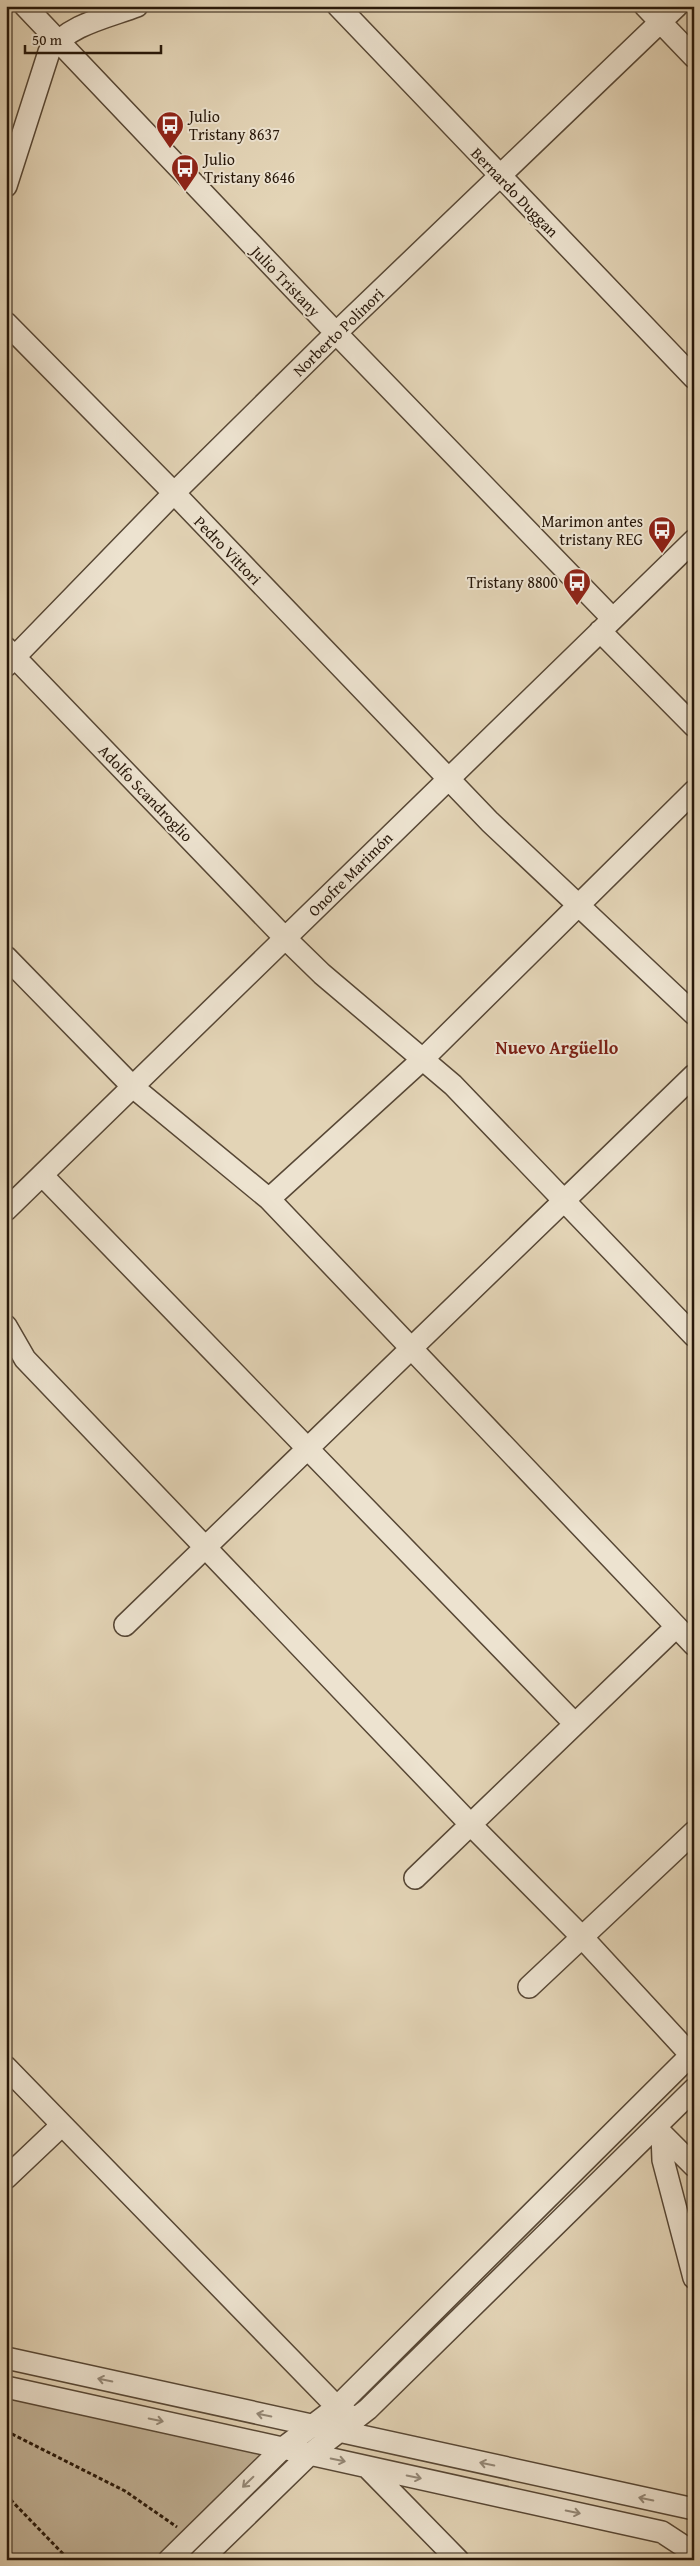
<svg xmlns="http://www.w3.org/2000/svg" width="700" height="2566" viewBox="0 0 700 2566" font-family="'Gentium Book Plus',serif">
	<rect width="100%" height="100%" fill="#e3d4b6"/>
	<filter id="stains"><feTurbulence type="fractalNoise" baseFrequency=".004" numOctaves="4"/><feColorMatrix values="0 0 0 0 .2 0 0 0 0 .09 0 0 0 0 .02 0 0 0 .5 -.17"/></filter>
	<radialGradient id="worn" r=".72"><stop offset=".6" stop-color="#630" stop-opacity="0"/><stop offset="1" stop-color="#630" stop-opacity=".3"/></radialGradient>
	<path fill="#c3b499" stroke="#766652" d="M6 2397 269 2452 154 2560H6Z"/>
	<g fill="none" stroke-linecap="round" stroke-linejoin="round">
		<g stroke="#574735" stroke-width="24">
			<path id="minor" d="M25 6 336 333 613 619
				M338 6 694 378
				M645 6 694 57
				M6 186 49 52C67 25 108 17 137 6
				M6 323 174 493 490 822 694 1014
				M600 631 694 726
				M6 648 285 938 322 974 453 1085 694 1336
				M6 666 174 493 336 333 677 6
				M6 957 133 1087 269 1199 694 1645
				M42 1175 575 1724
				M269 1199 424 1058 694 791
				M6 1210 694 540
				M6 1326 25 1359 471 1825 581 1936 691 2055
				M125 1625 694 1075
				M415 1878 676 1627
				M529 1987 694 1832
				M6 2067 337 2407 349 2415
				M657 2129 694 2166
				M662 2134 663 2160 694 2278
				M6 2178 62 2125
				M6 2358 694 2509
				M6 2387 662 2532 694 2553
				M367 2467 458 2560
				M169 2560 283 2448 337 2407 694 2052
				M201 2560 310 2454 368 2409 694 2089"/>
		</g>
		<path stroke="#28180a" stroke-width="3" stroke-dasharray="4 2.5" stroke-linecap="butt" d="M6 2431 125 2491 177 2527
			M6 2495 69 2560"/>
		<use href="#minor" stroke="#ede3d0" stroke-width="21"/>
	</g>
	<defs><path id="oneway-shaft" d="M-6 0H5M1.5-3L5.5 0L1.5 3" fill="none" stroke-width="1.6" stroke-linecap="round" stroke-linejoin="round" transform="scale(1.25)"/></defs>
	<g stroke="#948877">
		<use href="#oneway-shaft" transform="translate(105 2380) rotate(-168)"/>
		<use href="#oneway-shaft" transform="translate(264 2415) rotate(-168)"/>
		<use href="#oneway-shaft" transform="translate(156 2420) rotate(12)"/>
		<use href="#oneway-shaft" transform="translate(338 2460) rotate(12)"/>
		<use href="#oneway-shaft" transform="translate(487 2464) rotate(-168)"/>
		<use href="#oneway-shaft" transform="translate(414 2477) rotate(12)"/>
		<use href="#oneway-shaft" transform="translate(248 2482) rotate(136)"/>
		<use href="#oneway-shaft" transform="translate(646 2499) rotate(-168)"/>
		<use href="#oneway-shaft" transform="translate(573 2512) rotate(12)"/>
	</g>
	<defs>
		<g id="bus-pin" transform="scale(1.4375)"><path d="M0 17L-7.5 6A9.5 9.5 0 1 1 7.5 6Z" fill="#8f2418" stroke="#ede3d0"/><path d="M-5-6H5V4H4V6H2V4H-2V6H-4V4H-5ZM-3.5-4V0h7V-4ZM-3.5 1.2v1.5H-2V1.2ZM2 1.2v1.5H3.5V1.2Z" fill="#fff"/></g>
	</defs>
	<g fill-rule="evenodd">
		<use href="#bus-pin" x="170" y="125"/>
		<use href="#bus-pin" x="185" y="168"/>
		<use href="#bus-pin" x="662" y="530"/>
		<use href="#bus-pin" x="577" y="582"/>
	</g>
	<g text-anchor="middle" dominant-baseline="central" stroke-width="4" stroke-linejoin="round" paint-order="stroke">
		<g font-size="16" fill="#28180a" stroke="#ede3d0" text-anchor="start">
			<text x="189" y="116">Julio<tspan x="189" dy="18">Tristany 8637</tspan></text>
			<text x="204" y="159">Julio<tspan x="204" dy="18">Tristany 8646</tspan></text>
			<text x="643" y="521" text-anchor="end">Marimon antes<tspan x="643" dy="18">tristany REG</tspan></text>
			<text x="558" y="582" text-anchor="end">Tristany 8800</text>
		</g>
		<g font-size="16" fill="#28180a" stroke="#ede3d0">
			<text transform="translate(515 192) rotate(46)">Bernardo Duggan</text>
			<text transform="translate(286 281) rotate(46)">Julio Tristany</text>
			<text transform="translate(338 332) rotate(-44)">Norberto Polinori</text>
			<text transform="translate(228 550) rotate(46)">Pedro Vittori</text>
			<text transform="translate(146 793) rotate(46)">Adolfo Scandroglio</text>
			<text transform="translate(350 874) rotate(-45)">Onofre Marimón</text>
		</g>
		<g font-size="18" font-weight="bold" fill="#7a1f14" stroke="#ede3d0">
			<text x="557" y="1047">Nuevo Argüello</text>
		</g>
	</g>
	<rect width="700" height="2566" fill="none" stroke="#e3d4b6" stroke-width="25"/>
	<rect x="8" y="8" width="685" height="2551" fill="none" stroke="#28180a" stroke-width="2.5"/>
	<rect x="12" y="12" width="675" height="2541" fill="none" stroke="#28180a"/>
	<path d="M25 45v8h136v-8" fill="none" stroke="#28180a" stroke-width="2.5"/>
	<text x="32" y="45" font-size="15" fill="#28180a" stroke="#ede3d0" stroke-width="4" paint-order="stroke">50 m</text>
	<rect width="100%" height="100%" filter="url(#stains)"/>
	<rect width="100%" height="100%" fill="url(#worn)"/>
</svg>
